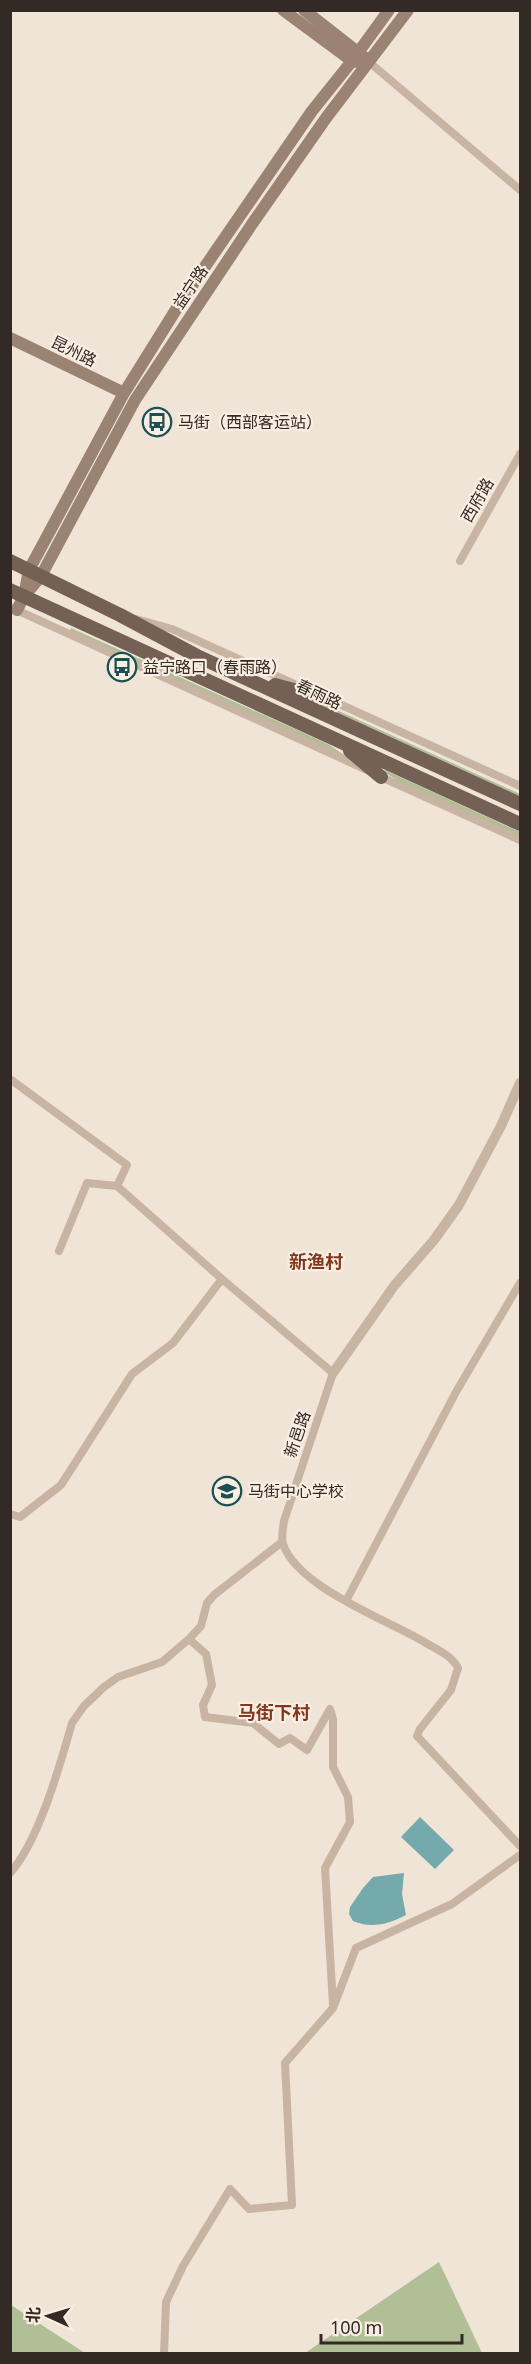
<svg xmlns="http://www.w3.org/2000/svg" width="531" height="2364" viewBox="0 0 531 2364" font-family="'Noto Sans','Noto Sans SC',sans-serif">
	<rect width="100%" height="100%" fill="#f0e4d6"/>
	<path fill="#b1bf96" d="M71 628 328 744 344 755 343 757 70 631Z
		M308 700 328 706 520 794V799Z
		M385 770 520 832V837L402 783 384 772Z
		M439 2262 482 2353H305Z
		M11 2305 85 2353H11Z"/>
	<path fill="#75aaad" d="M420 1817 454 1850 435 1869 401 1837Z
		M404 1873 402 1894 406 1915C389 1924 371 1929 353 1921L349 1914 350 1907 363 1888 373 1877Z"/>
	<g fill="none" stroke-linecap="round" stroke-linejoin="round">
		<path stroke="#c8b4a2" stroke-width="8" d="M369 62 520 190
			M460 561 520 454
			M10 607 367 770
			M136 619 172 629 301 687
			M324 697 520 786
			M379 776 520 840
			M10 1079 127 1165 117 1186
			M59 1251 87 1183 117 1186 222 1279 333 1373 284 1521C283 1528 281 1537 283 1544 298 1588 388 1620 426 1643 438 1650 452 1656 458 1668L451 1690 420 1729 417 1736 520 1846
			M10 1514 20 1517 61 1485 132 1374 173 1343 222 1279
			M346 1601 456 1392 520 1283
			M189 1639 206 1654 212 1685 203 1705 205 1717 253 1723 279 1744 290 1738 307 1750 330 1709 333 1719V1767L348 1797 350 1822 325 1868 333 2005
			M10 1873C39 1841 60 1765 72 1723L84 1706 104 1687 118 1677 162 1662 189 1639 201 1626 207 1603 214 1595 282 1542
			M164 2354 166 2302 183 2266 230 2189 249 2209 292 2205 285 2063 333 2008 356 1948 452 1904 520 1855"/>
		<path stroke="#c8b4a2" stroke-width="10" d="M333 1373 394 1286 434 1240 459 1205 501 1126 520 1083"/>
		<path stroke="#9b8374" stroke-width="12" d="M283 10 352 61 358 62
			M304 10 364 57
			M10 338 124 393
			M24 596 41 576 135 400 252 224 326 118 408 10
			M17 610 24 596 29 570 124 393 182 300 312 111 352 61 389 10"/>
		<path stroke="#756055" stroke-width="14" d="M10 561 120 615 197 656 520 804
			M10 590 520 824
			M275 685 328 699
			M350 751 381 777"/>
	</g>
	<defs>
		<g id="bus-ring" transform="scale(1.5)"><circle r="9.5" fill="#f9eee2" stroke="#1b4f54" stroke-width="1.5"/><path d="M-5-6H5V4H4V6H2V4H-2V6H-4V4H-5ZM-3.5-4V0h7V-4ZM-3.5 1.2v1.5H-2V1.2ZM2 1.2v1.5H3.5V1.2Z" fill="#1b4f54"/></g>
		<g id="school-ring" transform="scale(1.5)"><circle r="9.5" fill="#f9eee2" stroke="#1b4f54" stroke-width="1.5"/><path d="M0-5L7-2L0 1L-7-2ZM-4 1L0 2.5L4 1V4Q0 6-4 4Z" fill="#1b4f54"/></g>
	</defs>
	<g fill-rule="evenodd">
		<use href="#bus-ring" x="157" y="422"/>
		<use href="#bus-ring" x="122" y="667"/>
		<use href="#school-ring" x="227" y="1491"/>
	</g>
	<g text-anchor="middle" dominant-baseline="central" stroke-width="4.5" stroke-linejoin="round" paint-order="stroke">
		<g font-size="16" fill="#332925" stroke="#f9eee2">
			<text transform="translate(190 287) rotate(-56)">益宁路</text>
			<text transform="translate(74 351) rotate(26)">昆州路</text>
			<text transform="translate(477 500) rotate(-60)">西府路</text>
			<text transform="translate(319 694) rotate(25)">春雨路</text>
			<text transform="translate(297 1434) rotate(-71)">新邑路</text>
		</g>
		<g font-size="16" fill="#332925" stroke="#f9eee2" text-anchor="start">
			<text x="178" y="422">马街（西部客运站）</text>
			<text x="143" y="667">益宁路口（春雨路）</text>
			<text x="248" y="1491">马街中心学校</text>
		</g>
		<g font-size="18" font-weight="bold" fill="#82371e" stroke="#f9eee2">
			<text x="316" y="1261">新渔村</text>
			<text x="274" y="1712">马街下村</text>
		</g>
	</g>
	<rect width="531" height="2364" fill="none" stroke="#332925" stroke-width="24"/>
	<g transform="translate(48 2316) rotate(274)" stroke="#f9eee2" stroke-width="4.5" paint-order="stroke">
	<path d="M0-4.5L10 22L0 15L-10 22Z" fill="#332925"/>
	<text y="-9" font-size="16" font-weight="bold" text-anchor="middle" fill="#332925">北</text>
	</g>
	<path d="M321 2334v9h141v-9" fill="none" stroke="#332925" stroke-width="3"/>
	<text x="330" y="2334" font-size="18" fill="#332925" stroke="#f9eee2" stroke-width="4.5" paint-order="stroke">100 m</text>
</svg>
